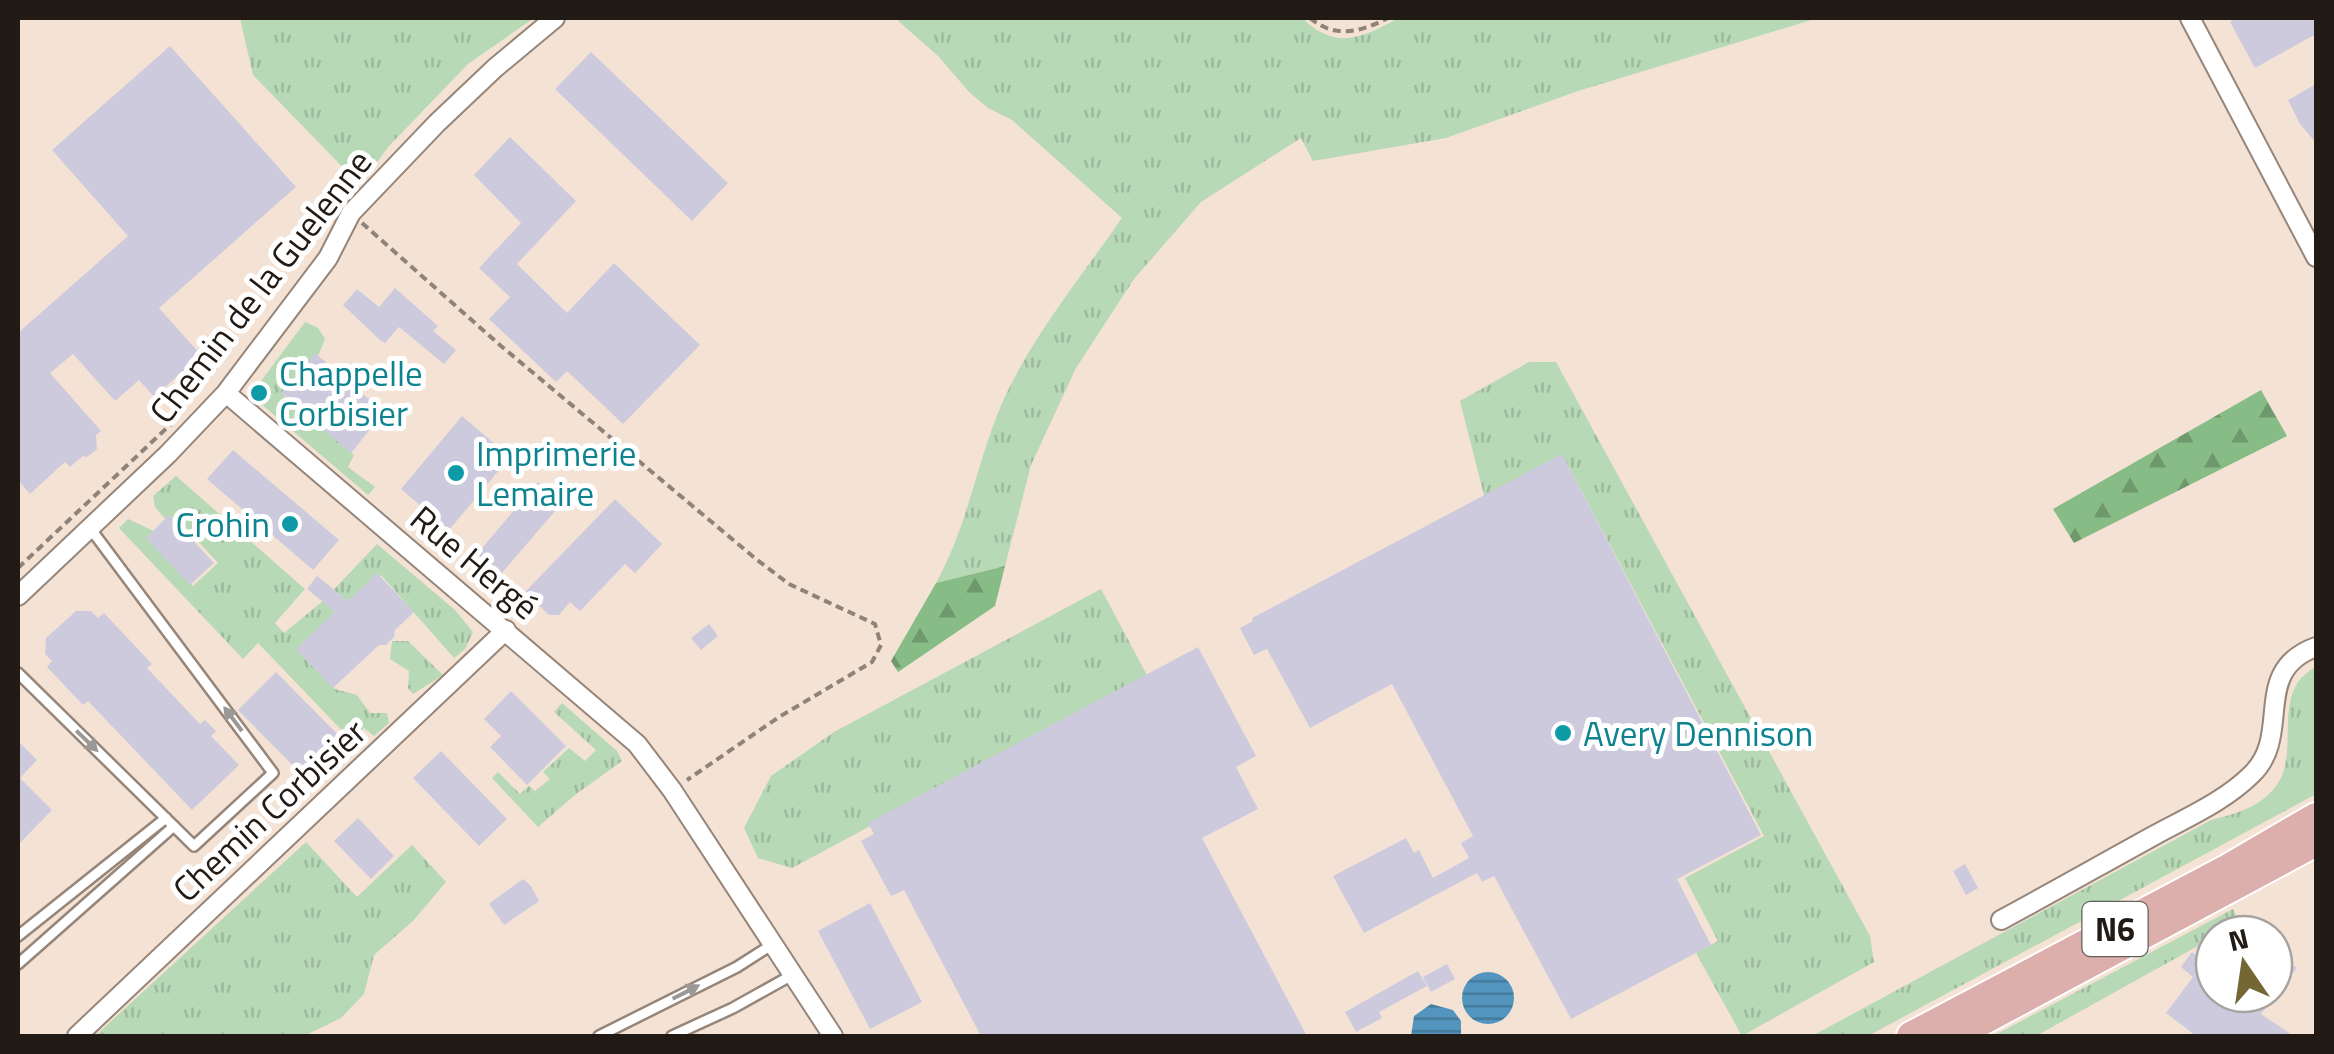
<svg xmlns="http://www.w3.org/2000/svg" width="2334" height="1054" viewBox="0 0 2334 1054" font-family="'Titillium Web',sans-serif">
	<defs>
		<pattern id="grass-tufts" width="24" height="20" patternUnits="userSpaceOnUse" patternTransform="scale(2.5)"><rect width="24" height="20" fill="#b7d9b6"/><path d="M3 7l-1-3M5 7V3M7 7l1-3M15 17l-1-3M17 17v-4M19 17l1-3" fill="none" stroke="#9dba9c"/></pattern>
		<pattern id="forest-firs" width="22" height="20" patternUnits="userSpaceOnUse" patternTransform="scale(2.5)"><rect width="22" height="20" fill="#88bc86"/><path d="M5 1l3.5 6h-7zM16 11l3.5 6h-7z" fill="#6f986c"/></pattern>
		<pattern id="water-rules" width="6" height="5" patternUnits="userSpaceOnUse" patternTransform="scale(2.5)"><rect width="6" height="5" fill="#5395bf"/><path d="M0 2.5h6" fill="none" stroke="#44799a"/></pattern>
	</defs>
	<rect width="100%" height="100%" fill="#f4e2d4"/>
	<path fill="url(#grass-tufts)" d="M240 18H534L468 64 389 146 360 185 253 75Z
		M895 18H1302C1336 51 1362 38 1399 18H1818L1578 91 1446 138 1313 161 1301 138 1201 202 1134 279 1076 368 1031 465 1005 566 936 583C968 526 977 460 1003 401 1033 335 1081 277 1122 218L1012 120 988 108 970 93 939 57Z
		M305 322 318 328 325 339 319 354 284 396 354 455 348 467 375 487 368 495 260 403 261 381Z
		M1529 362H1556L1870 936 1874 962 1742 1036 1696 953 1718 941 1685 878 1764 836 1564 458 1485 499 1460 401Z
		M176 476 305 589 275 623 284 633 323 601 377 544 455 610 473 632 465 649 454 658 381 575 299 650 335 689 357 695 370 713H387L389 723 374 736 364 728 351 740 258 643 243 659 119 528 128 519 156 532 149 539 193 586 218 563 175 516 168 522 155 507 153 496Z
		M1101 589 1148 677 792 868 758 858 744 828 771 776 834 732Z
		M392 641H408L443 675 413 694 408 688 409 671 390 659Z
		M2316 667V794L1868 1036H1812L2211 820C2231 815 2254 809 2269 794 2308 759 2265 693 2316 667Z
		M562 703 617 751 622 761 575 795 538 827 492 778 498 772 520 794 529 786 535 791 550 779 543 772 569 748 585 761 596 750 554 712Z
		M306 842 357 897 412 845 446 882 413 921 374 955 364 994 341 1018 304 1036H95Z
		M2233 909 2239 923 2214 934V937L2036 1036H1993Z"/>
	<path fill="url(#forest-firs)" d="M2261 390 2287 436 2074 543 2053 509Z
		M1005 566 995 606 898 672 891 661 936 583Z"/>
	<path fill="url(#water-rules)" d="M1462 998a26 26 0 1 1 52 0a26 26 0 1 1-52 0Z
		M1431 1004 1453 1010 1461 1021V1036H1411L1414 1016Z"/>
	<path fill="#cecade" d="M2237 18H2316V34L2255 68 2230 22Z
		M170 46 296 187 159 308 201 355 154 397 139 380 115 401 73 354 50 373 101 431 96 435 97 449 87 457 83 456 70 467 65 462 30 494 18 480V333L128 236 52 150Z
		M591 52 728 183 692 221 555 89Z
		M2316 84V143L2300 124 2288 100Z
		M510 137 576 201 517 264 567 313 614 263 700 345 623 424 567 371 556 382 489 319 510 297 479 268 521 223 474 175Z
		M395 288 438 326 433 331 456 350 444 364 399 327 385 343 380 340 343 305 357 289 379 307Z
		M315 353 384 412 351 453 281 393Z
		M462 416 510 457 449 530 401 489Z
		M233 450 339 540 313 570 207 479Z
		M1562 454 1761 835 1677 879 1711 945 1571 1019 1494 876 1482 882 1477 873 1364 933 1333 876 1406 838 1414 853 1419 850 1433 878 1469 858 1461 843 1473 836 1392 684 1310 728 1267 649 1254 655 1240 628 1253 621 1252 618Z
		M538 482 562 503 501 574 477 554Z
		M615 499 662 544 635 573 625 564 580 611 570 602 559 615H549L525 592Z
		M169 515 214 563 190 585 146 538Z
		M377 573 414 612 395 630 394 637 386 645H379L333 688 296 649 335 612 307 589 317 576 348 601Z
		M76 611H91L98 618 104 613 152 664 147 668 200 724 205 720 216 731 211 736 239 765 192 810 88 701 83 705 47 667 52 661 45 654 46 638Z
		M709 624 718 636 701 650 691 638Z
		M1198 647 1256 756 1236 767 1258 809 1202 838 1307 1036H981L904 890 891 896 861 841 874 834 868 823Z
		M276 672 349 746 311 784 238 710Z
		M511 691 566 746 527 785 490 747 501 736 484 719Z
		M18 741 37 760 20 778 52 810 18 845Z
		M441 751 507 819 479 846 413 778Z
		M358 818 394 856 371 879 334 841Z
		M1965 864 1978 888 1966 895 1953 871Z
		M523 879 531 886 539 901 504 925 489 904Z
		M870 903 922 1002 870 1029 818 931Z
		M2214 948V994H2274V952L2297 968 2261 1014 2294 1036H2196L2166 1013 2193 977 2181 967 2192 952 2205 961Z
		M1447 964 1455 979 1431 992 1423 977Z
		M1418 971 1427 986 1379 1012 1382 1018 1356 1032 1345 1012Z"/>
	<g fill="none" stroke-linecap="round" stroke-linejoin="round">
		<g stroke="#968579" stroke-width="14">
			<path id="lane" d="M18 673 194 846 273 773 90 528
				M18 936 166 818
				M18 964 174 826
				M599 1036 737 967 773 944
				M672 1036 733 1008 794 974"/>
		</g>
		<g stroke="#968579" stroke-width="22">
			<path id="street" d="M2190 18 2316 257
				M226 393 637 744 672 790 833 1036
				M18 596 168 454 226 393 328 258 351 213 437 123 495 68 555 18
				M2001 920C2053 892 2104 863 2155 835 2188 817 2225 801 2252 774 2293 734 2250 671 2316 647
				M77 1036 506 630"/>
		</g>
		<g stroke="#fff" stroke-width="32">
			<path id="primary" d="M1911 1036 2225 870 2316 817
				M1954 1036 2316 842"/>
		</g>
		<path stroke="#8f8278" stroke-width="4" stroke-dasharray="8 5" stroke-linecap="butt" d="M1310 18C1335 39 1361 32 1388 18
			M362 223 501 346 756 559 789 584 875 624 881 645 872 662 779 717 687 780
			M18 568 171 424"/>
		<use href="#lane" stroke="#fff" stroke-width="9"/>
		<use href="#street" stroke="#fff" stroke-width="18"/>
		<use href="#primary" stroke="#dcafac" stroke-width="28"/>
	</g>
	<defs><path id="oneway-solid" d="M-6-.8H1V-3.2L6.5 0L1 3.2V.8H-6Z" transform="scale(2.5)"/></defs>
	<g fill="#9b9896">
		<use href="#oneway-solid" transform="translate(233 719) rotate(-127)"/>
		<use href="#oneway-solid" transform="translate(87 741) rotate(44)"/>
		<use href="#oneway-solid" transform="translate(686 992) rotate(-27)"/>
	</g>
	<g fill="#0f9aa8" stroke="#fff" stroke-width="4">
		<circle cx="259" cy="393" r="10"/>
		<circle cx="456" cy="473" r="10"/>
		<circle cx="290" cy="524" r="10"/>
		<circle cx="1563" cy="733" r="10"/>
	</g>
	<g text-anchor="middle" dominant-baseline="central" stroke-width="10" stroke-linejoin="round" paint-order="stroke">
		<rect fill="#fff" stroke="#645f5b" stroke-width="2.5" x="2082.5" y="902" width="65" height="54" rx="8"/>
		<g font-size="32" font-weight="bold" fill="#211a15">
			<text x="2115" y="929">N6</text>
		</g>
		<g font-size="35" fill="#211a15" stroke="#fff">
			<text transform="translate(260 286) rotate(-52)">Chemin de la Guelenne</text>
			<text transform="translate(475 562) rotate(40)">Rue Hergé</text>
			<text transform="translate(269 810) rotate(-43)">Chemin Corbisier</text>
		</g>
		<g font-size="35" fill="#0d838f" stroke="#fff" text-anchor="start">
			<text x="279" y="373">Chappelle<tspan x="279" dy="40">Corbisier</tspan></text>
			<text x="476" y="453">Imprimerie<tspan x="476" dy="40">Lemaire</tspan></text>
			<text x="270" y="524" text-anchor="end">Crohin</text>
			<text x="1583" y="733">Avery Dennison</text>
		</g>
	</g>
	<rect width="2334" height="1054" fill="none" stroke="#211a15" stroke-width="40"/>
	<g transform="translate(2244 964) rotate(347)"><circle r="48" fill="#ffffff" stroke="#a6a3a1" stroke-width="2.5"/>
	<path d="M0-8L18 38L0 25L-18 38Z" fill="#736734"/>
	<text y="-15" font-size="28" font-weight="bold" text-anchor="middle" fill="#211a15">N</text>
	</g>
</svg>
